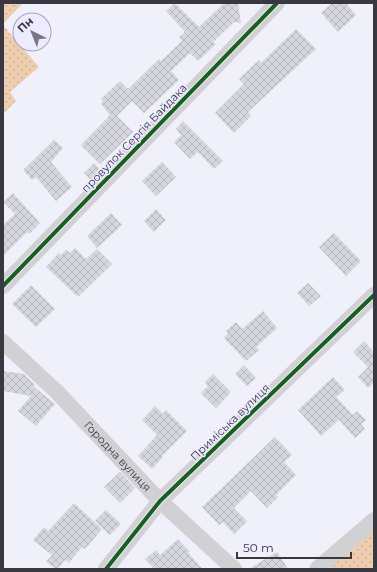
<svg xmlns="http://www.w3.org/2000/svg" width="377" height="572" viewBox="0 0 377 572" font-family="Montserrat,sans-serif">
	<defs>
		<pattern id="grass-dots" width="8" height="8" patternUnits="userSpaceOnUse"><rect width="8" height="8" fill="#efcdb0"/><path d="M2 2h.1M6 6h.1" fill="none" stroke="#ceb198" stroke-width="1.8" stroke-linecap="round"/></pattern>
		<pattern id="building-cross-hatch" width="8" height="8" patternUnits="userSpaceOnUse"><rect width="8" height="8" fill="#d6d6de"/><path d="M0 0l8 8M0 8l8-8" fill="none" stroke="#b8b8c0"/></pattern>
	</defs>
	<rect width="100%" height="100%" fill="#f0f0fa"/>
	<path fill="url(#grass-dots)" d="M3 3H23L3 24Z
		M3 25 39 67 10 92 16 101 3 114Z
		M374 520V569H317Z"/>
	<path fill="url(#building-cross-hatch)" d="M175 3 199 27 224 3H238L241 23 234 22 213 42 216 44 198 61 190 53 171 71 179 80 144 113 132 101 117 116 133 132 100 164 81 145 110 115 101 104 103 102 101 99 120 81 128 89 159 59 161 61 182 41 179 37 185 32 166 11Z
		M332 3H346L356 15 338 32 321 13Z
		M296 29 316 49 248 112 251 116 234 133 215 113 244 84 239 79 259 60 261 63Z
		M183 121 223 161 214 169 198 152 190 159 174 142 181 135 176 129Z
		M54 140 63 148 51 162 72 187 56 201 36 177 32 180 23 170Z
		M162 162 176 177 156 196 142 181Z
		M94 163 101 171 92 181 84 173Z
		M13 193 40 223 29 234 27 232 3 256V225L15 214 3 202Z
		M156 209 166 220 154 232 144 221Z
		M111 213 122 225 97 248 87 236Z
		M334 233 361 261 346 276 319 247Z
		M75 248 86 259 97 249 112 264 78 297 46 267 59 253 61 255 66 250 70 253Z
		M308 283 321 296 309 306 297 293Z
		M31 285 55 309 36 327 12 304Z
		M263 311 277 328 256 347 259 350 246 361 224 338 228 333 226 331 236 322 242 329Z
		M364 341 374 352V382L368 388 358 377 368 367 353 352Z
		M244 365 256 378 247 386 235 374Z
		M3 371 24 374 35 385 33 386 55 404 36 426 18 411 31 396 3 391Z
		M213 374 231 392 216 408 201 393 208 386 205 382Z
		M333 377 345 390 336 397 353 415 357 411 366 420 361 424 365 429 355 438 339 420 321 436 298 410Z
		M155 406 163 414 166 410 187 431 162 456 163 457 152 469 138 456 157 435 142 420Z
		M275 437 292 455 284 462 296 475 276 495 278 497 267 508 251 491 234 508 247 521 234 534 223 522 219 525 202 507Z
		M120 472 135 488 120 503 104 487Z
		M74 503 102 529 85 549 82 547 69 563 65 560 58 569H56L46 562 52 555 33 540 44 527 48 531Z
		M106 510 121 524 110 535 95 521Z
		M178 539 190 552 188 553 203 569H154L145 559 156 550 160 555Z
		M277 552 288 569H249Z"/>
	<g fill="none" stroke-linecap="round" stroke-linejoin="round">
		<g stroke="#d1d0d3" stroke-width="16">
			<path d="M3 286 277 3"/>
			<path id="s1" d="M3 342 57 392 160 501 234 569"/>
			<path d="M106 569 160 501 374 295"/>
			<path d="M317 569 374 520"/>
		</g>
		<g stroke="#edebff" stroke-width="6">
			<path id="cycleway" d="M3 286 277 3
				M106 569 160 501 374 295"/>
		</g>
		<use href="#cycleway" stroke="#1b5e20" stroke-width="4"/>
	</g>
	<g text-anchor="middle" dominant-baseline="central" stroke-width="3" stroke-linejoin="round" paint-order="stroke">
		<g font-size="11" fill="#393840" stroke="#edebff">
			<text transform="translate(134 138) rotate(-46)">провулок Сергія Байдака</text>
			<text transform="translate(230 422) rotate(-44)">Приміська вулиця</text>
			<text stroke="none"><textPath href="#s1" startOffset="162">Городна вулиця</textPath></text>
		</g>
	</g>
	<rect width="377" height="572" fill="none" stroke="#393840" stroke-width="8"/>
	<g transform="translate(32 32) rotate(317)"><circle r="19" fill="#edebff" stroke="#a5a3b3"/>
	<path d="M0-3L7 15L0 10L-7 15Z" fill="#797881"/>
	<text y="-6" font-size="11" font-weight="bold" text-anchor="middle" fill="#393840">Пн</text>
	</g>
	<path d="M237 552v6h114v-6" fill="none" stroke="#393840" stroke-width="2"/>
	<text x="243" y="552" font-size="12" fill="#393840" stroke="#edebff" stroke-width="3" paint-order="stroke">50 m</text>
</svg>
